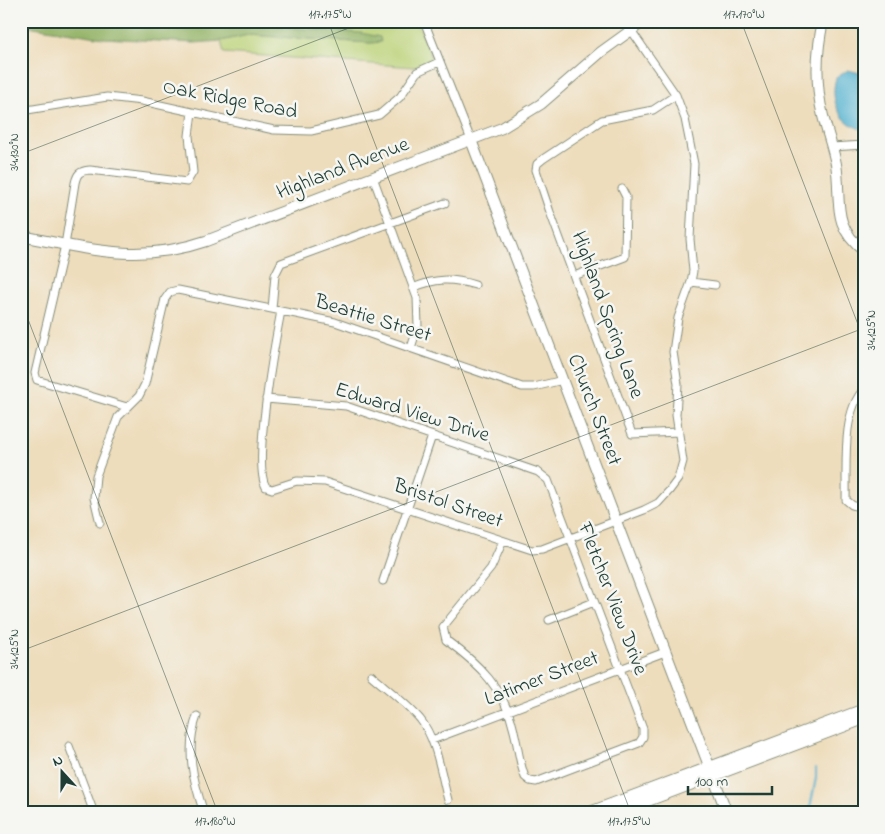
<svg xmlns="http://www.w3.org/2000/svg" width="885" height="834" viewBox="0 0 885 834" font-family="'Indie Flower',sans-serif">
	<rect width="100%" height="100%" fill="#f6f6f2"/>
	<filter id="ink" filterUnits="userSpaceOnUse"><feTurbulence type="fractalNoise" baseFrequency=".02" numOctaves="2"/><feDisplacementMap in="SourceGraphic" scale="10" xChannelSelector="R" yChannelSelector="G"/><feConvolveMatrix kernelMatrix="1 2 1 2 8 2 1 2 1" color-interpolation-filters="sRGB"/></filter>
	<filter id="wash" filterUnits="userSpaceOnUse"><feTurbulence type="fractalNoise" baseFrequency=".0096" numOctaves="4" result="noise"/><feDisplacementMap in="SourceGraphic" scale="20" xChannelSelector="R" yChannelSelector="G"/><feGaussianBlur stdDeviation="1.12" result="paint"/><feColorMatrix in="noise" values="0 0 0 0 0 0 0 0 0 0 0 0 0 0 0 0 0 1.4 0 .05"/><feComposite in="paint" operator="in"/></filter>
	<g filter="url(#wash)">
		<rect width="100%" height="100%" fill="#eeddbc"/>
		<path fill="#bbd277" stroke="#6d8856" d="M247 21H417L432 59 413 67 224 53 221 41 248 35 370 43 381 42Z"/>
		<path fill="#94b468" stroke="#5a784e" d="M21 21H247L295 28 361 33 380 37 381 42 370 43 248 35 221 41 194 43 103 38 21 25Z"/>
		<path fill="#50b0cf" stroke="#387682" d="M848 70 864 74V130C840 124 829 101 836 78Z"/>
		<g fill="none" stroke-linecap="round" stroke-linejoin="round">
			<path stroke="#50b0cf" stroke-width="2" d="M809 813 816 778V768"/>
		</g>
	</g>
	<g filter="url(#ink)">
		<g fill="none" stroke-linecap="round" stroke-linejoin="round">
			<g stroke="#868d78" stroke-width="9">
				<path id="street" d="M424 21 471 140
					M676 95 653 110 602 120 543 159 537 164 536 170 550 212 632 434 679 432
					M21 111 107 97 142 101 274 130 311 131 379 115 400 97 417 72 439 62
					M832 147 864 145
					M373 177 417 298 418 326 411 348
					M574 276 625 257 626 197 622 189
					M691 282 715 285
					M413 288C435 278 452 278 475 285
					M272 309 275 275 281 263 445 203
					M281 311C275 342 252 465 266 487L272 489 297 481 325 482 532 550 542 549 644 510 658 503 669 491 678 479 683 461 676 415 678 384 673 352 678 318 691 282 693 271 690 239 694 164 685 119 676 95 631 30
					M864 389C841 413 847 468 846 500L852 505 864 509
					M266 399 346 406 538 472 548 480 643 729V737L639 743 536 782 530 781 525 777C519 762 518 746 514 731 505 689 479 664 446 640L443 627 491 568 503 541
					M127 407 37 380 35 373 65 245 75 183C77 174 79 171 90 170L187 182 193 172 189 136 192 112
					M100 523 94 498 96 476 118 417 139 396 145 384 165 299 170 292 178 290 335 322 522 387H534L563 380
					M383 581 432 436
					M549 620 594 602
					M371 675C387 689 406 703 420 719 437 740 441 774 448 800
					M197 716C185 749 193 780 204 813
					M21 732V738
					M432 740 665 652
					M69 746 94 813"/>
			</g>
			<g stroke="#868d78" stroke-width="12">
				<path id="secondary" d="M823 21C816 53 815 84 823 116 827 132 833 148 836 164 842 199 830 225 864 251
					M471 140 727 813
					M21 236C88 249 139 264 206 241L502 128 541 104 601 52 644 21
					M587 813 864 709
					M616 813 864 719"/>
			</g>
			<use href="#street" stroke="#fff" stroke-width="7"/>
			<use href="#secondary" stroke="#fff" stroke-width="10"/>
		</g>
	</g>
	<path fill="none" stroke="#1f3d34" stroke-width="1" stroke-opacity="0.45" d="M328 21 631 813M741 21 864 340M21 154 367 21M21 301 218 813M21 651 864 328"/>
	<g text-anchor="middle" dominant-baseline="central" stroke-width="5" stroke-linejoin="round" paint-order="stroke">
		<g font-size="21" fill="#1f3d34" stroke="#f6f6f2">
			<text transform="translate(230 100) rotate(11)">Oak Ridge Road</text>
			<text transform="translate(343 169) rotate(-21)">Highland Avenue</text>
			<text transform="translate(607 315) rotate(70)">Highland Spring Lane</text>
			<text transform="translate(373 319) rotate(17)">Beattie Street</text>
			<text transform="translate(594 410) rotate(69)">Church Street</text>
			<text transform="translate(412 413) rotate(17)">Edward View Drive</text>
			<text transform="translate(448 504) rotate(19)">Bristol Street</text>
			<text transform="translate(612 599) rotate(69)">Fletcher View Drive</text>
			<text transform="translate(542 679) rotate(-21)">Latimer Street</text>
		</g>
	</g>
	<rect width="885" height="834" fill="none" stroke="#f6f6f2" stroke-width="55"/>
	<g transform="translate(62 772) rotate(339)" stroke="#f6f6f2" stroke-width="4" paint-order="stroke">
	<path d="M0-4L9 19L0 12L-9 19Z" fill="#1f3d34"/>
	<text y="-8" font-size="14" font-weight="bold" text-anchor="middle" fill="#1f3d34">N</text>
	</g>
	<path d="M688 786v8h84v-8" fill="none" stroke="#1f3d34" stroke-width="2.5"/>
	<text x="695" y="786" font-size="15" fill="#1f3d34" stroke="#f6f6f2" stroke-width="4" paint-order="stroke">100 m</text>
	<rect x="28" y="28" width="830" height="778" fill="none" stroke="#1f3d34" stroke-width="2"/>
	<g font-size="12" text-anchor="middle" fill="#1f3d34">
		<text x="330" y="18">117.175°W</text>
		<text x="744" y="18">117.170°W</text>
		<text transform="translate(14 152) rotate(-90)" y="4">34.130°N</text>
		<text transform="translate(871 330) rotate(-90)" y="4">34.125°N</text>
		<text transform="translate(14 649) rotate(-90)" y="4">34.125°N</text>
		<text x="215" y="825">117.180°W</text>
		<text x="629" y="825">117.175°W</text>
	</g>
</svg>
